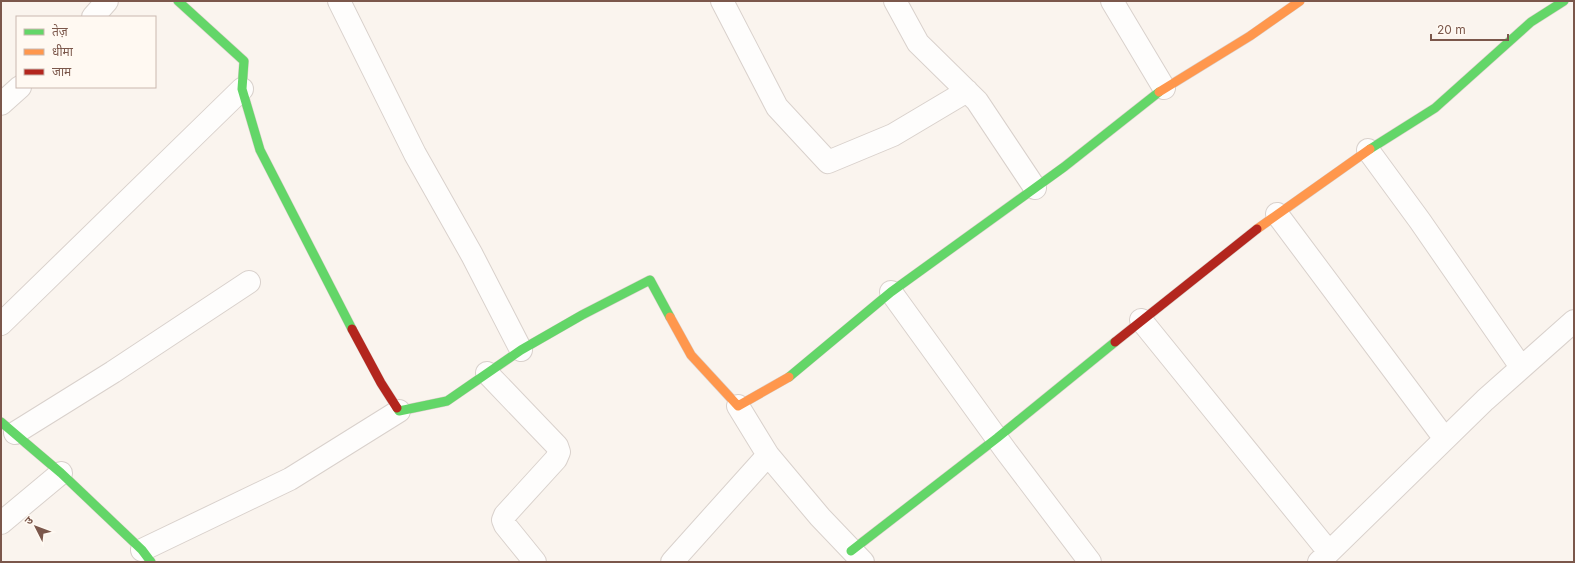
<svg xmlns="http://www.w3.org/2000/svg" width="1575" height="563" viewBox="0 0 1575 563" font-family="Inter,'Noto Sans Devanagari',sans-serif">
	<rect width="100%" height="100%" fill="#faf4ee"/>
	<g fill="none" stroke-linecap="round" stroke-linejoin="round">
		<g stroke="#d9d1cc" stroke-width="24">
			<path id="street" d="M339 1 415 154 472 255 521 350
				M722 1 777 107 828 162 893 135 967 91
				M895 1 918 43 977 101 1035 188
				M1112 1 1164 88
				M93 17 107 1
				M1 104 20 87
				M1368 150 1420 221 1521 367
				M1277 214 1445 439
				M891 292 1006 451 1090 562
				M1141 320 1329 552
				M1 324 242 89
				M487 373 557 446 559 452 556 459 505 515 503 520 505 525 535 562
				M738 406 768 455 820 517 863 562
				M15 433 113 372 249 282
				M1 523 61 473
				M142 550 290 479 399 411
				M672 562 768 455
				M1319 562 1485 400 1574 321"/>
		</g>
		<g stroke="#dacfca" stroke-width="10">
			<path id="fast" d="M178 1 244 61 242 89 260 150 352 329
				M1370 149 1435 108 1531 22 1564 1
				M789 377 891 292 1064 167 1159 92
				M397 408 399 411 447 401 521 350 582 315 650 280 670 317
				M1 422 61 473 142 550 151 562
				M851 551 997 438 1115 342"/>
		</g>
		<g stroke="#dacfca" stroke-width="10">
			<path id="slow" d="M1159 92 1250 36 1300 1
				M1257 229 1370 149
				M670 317 691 355 738 406 789 377"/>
		</g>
		<g stroke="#dacfca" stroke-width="10">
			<path id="jam" d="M352 329 381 383 397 408
				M1115 342 1257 229"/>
		</g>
		<use href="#street" stroke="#fefdfc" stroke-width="22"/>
		<use href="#fast" stroke="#63d668" stroke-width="9"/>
		<use href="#slow" stroke="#ff974d" stroke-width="9"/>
		<use href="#jam" stroke="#b3261e" stroke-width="9"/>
	</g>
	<rect width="1575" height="563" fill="none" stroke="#7b574b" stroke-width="4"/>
	<rect x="16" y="16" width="140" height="72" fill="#fff9f2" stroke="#cab8af"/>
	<rect x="24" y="29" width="20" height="6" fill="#63d668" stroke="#cab8af"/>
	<text x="52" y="36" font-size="12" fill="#7b574b">तेज़</text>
	<rect x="24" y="49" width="20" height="6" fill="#ff974d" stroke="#cab8af"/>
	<text x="52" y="56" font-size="12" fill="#7b574b">धीमा</text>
	<rect x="24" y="69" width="20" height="6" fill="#b3261e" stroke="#cab8af"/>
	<text x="52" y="76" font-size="12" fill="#7b574b">जाम</text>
	<g transform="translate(36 527) rotate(312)" stroke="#fff9f2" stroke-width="3" paint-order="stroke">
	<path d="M0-3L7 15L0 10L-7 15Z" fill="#7b574b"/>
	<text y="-6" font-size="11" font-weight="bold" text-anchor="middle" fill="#7b574b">उ</text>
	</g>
	<path d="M1431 34v6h77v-6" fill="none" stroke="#7b574b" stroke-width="2"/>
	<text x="1437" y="34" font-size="12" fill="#7b574b" stroke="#fff9f2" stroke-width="3" paint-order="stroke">20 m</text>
</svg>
